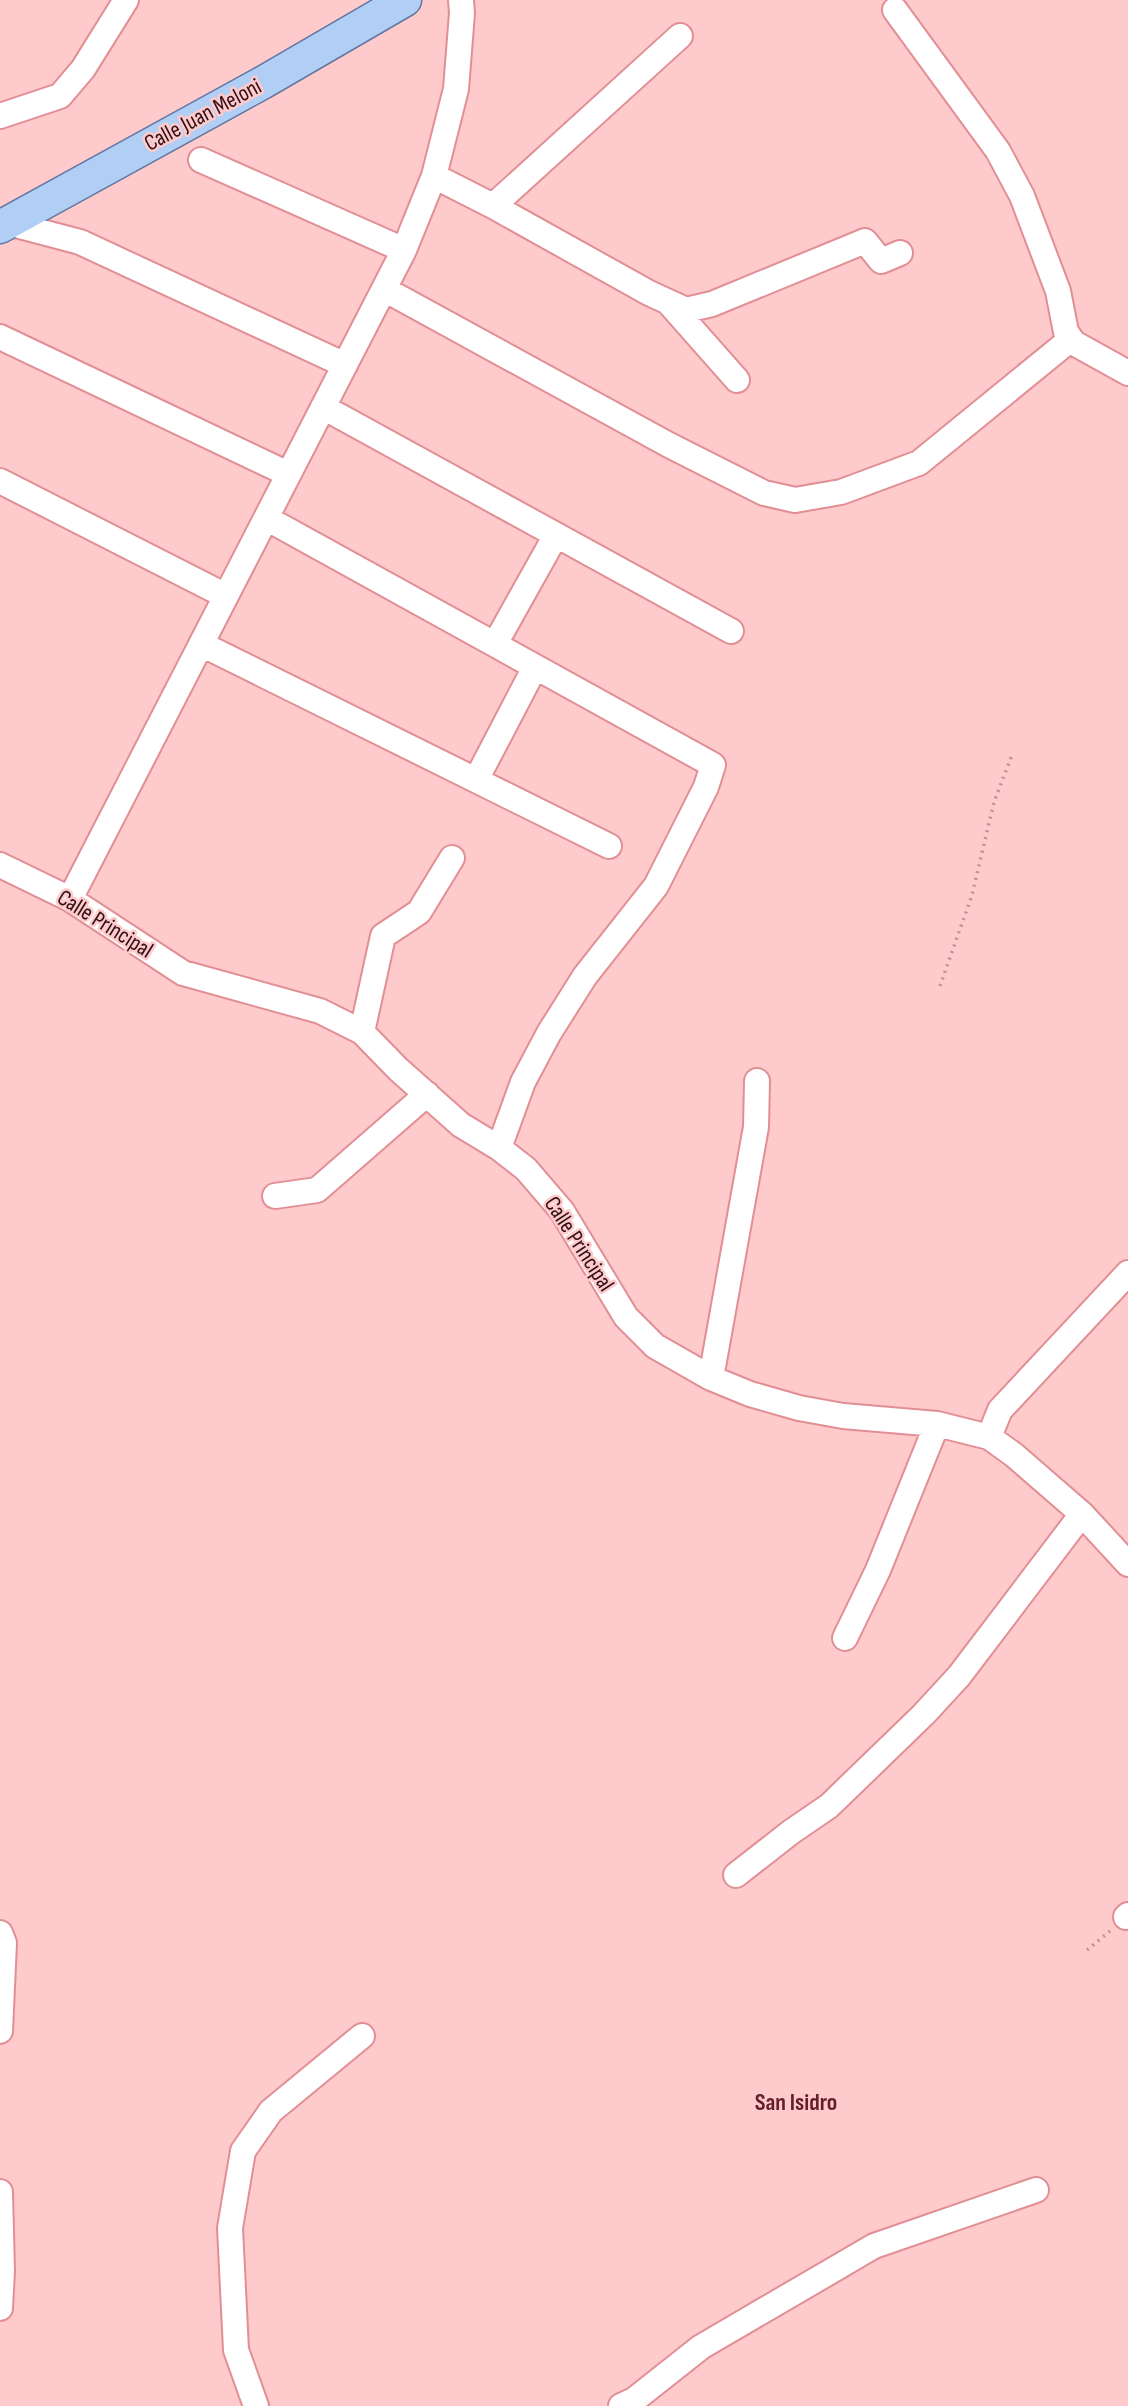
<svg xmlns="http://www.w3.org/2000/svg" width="1128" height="2406" viewBox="0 0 1128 2406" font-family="'Sofia Sans Condensed',sans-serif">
	<rect width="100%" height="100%" fill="#fecacc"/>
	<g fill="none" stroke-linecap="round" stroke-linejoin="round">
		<g stroke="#e18f95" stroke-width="28">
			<path id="minor" d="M895 10 998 151 1022 196 1058 291 1066 332 1074 343 1128 373
				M0 116 60 96 83 69 126 0
				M201 160 404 250
				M434 176 493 206 649 293 686 310 712 304 865 241 881 261 900 253
				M493 206 680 36
				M8 223 80 242 345 365
				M384 289 669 445 764 493 795 500 841 492 919 463 1071 339
				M669 303 737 380
				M0 337 288 474
				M323 407 731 631
				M0 481 226 596
				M266 518 713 765 706 787 656 886 585 976 549 1033 523 1082 499 1148
				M201 644 609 846
				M495 644 556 535
				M476 780 535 667
				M0 865 70 899 183 973 320 1011 362 1032 398 1069 461 1125 499 1148 526 1169 562 1211 626 1317 655 1346 711 1378 750 1394 799 1408 843 1416 937 1424 989 1437 1014 1455 1082 1514 1128 1564
				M70 899 404 250 434 176 456 89 462 13 461 0
				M362 1032 383 936 419 912 452 858
				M275 1196 317 1190 427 1094
				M711 1378 756 1127 757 1081
				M989 1437 1000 1410 1128 1273
				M845 1638 878 1570 937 1424
				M736 1875 791 1832 829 1806 924 1714 959 1676 1082 1514
				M1126 1917 1128 1915
				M0 1933 4 1943 0 2031
				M0 2192 2 2271 0 2308
				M256 2406 236 2350 230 2228 243 2151 271 2111 362 2036
				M621 2406 634 2400 701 2347 874 2246 1036 2190"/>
		</g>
		<g stroke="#6277a2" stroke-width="35">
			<path id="major" d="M0 227 262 83 405 0"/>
		</g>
		<path stroke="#bf9194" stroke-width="3.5" stroke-dasharray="2 5" stroke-linecap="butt" d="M940 986 972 895 994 802 1012 755
			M1087 1950 1110 1931"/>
		<use href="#minor" stroke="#fff" stroke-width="24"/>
		<use href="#major" stroke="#b1cff5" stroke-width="32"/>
	</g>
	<g text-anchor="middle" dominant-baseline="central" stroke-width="5" stroke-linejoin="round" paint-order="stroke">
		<g font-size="23" fill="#2f1014" stroke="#fecacc">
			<text transform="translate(203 115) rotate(-28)">Calle Juan Meloni</text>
			<text transform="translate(105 924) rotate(32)">Calle Principal</text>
			<text transform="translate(579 1244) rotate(57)">Calle Principal</text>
		</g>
		<g font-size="24" font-weight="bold" fill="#641f29" stroke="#fecacc">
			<text x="796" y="2102">San Isidro</text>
		</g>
	</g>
</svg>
